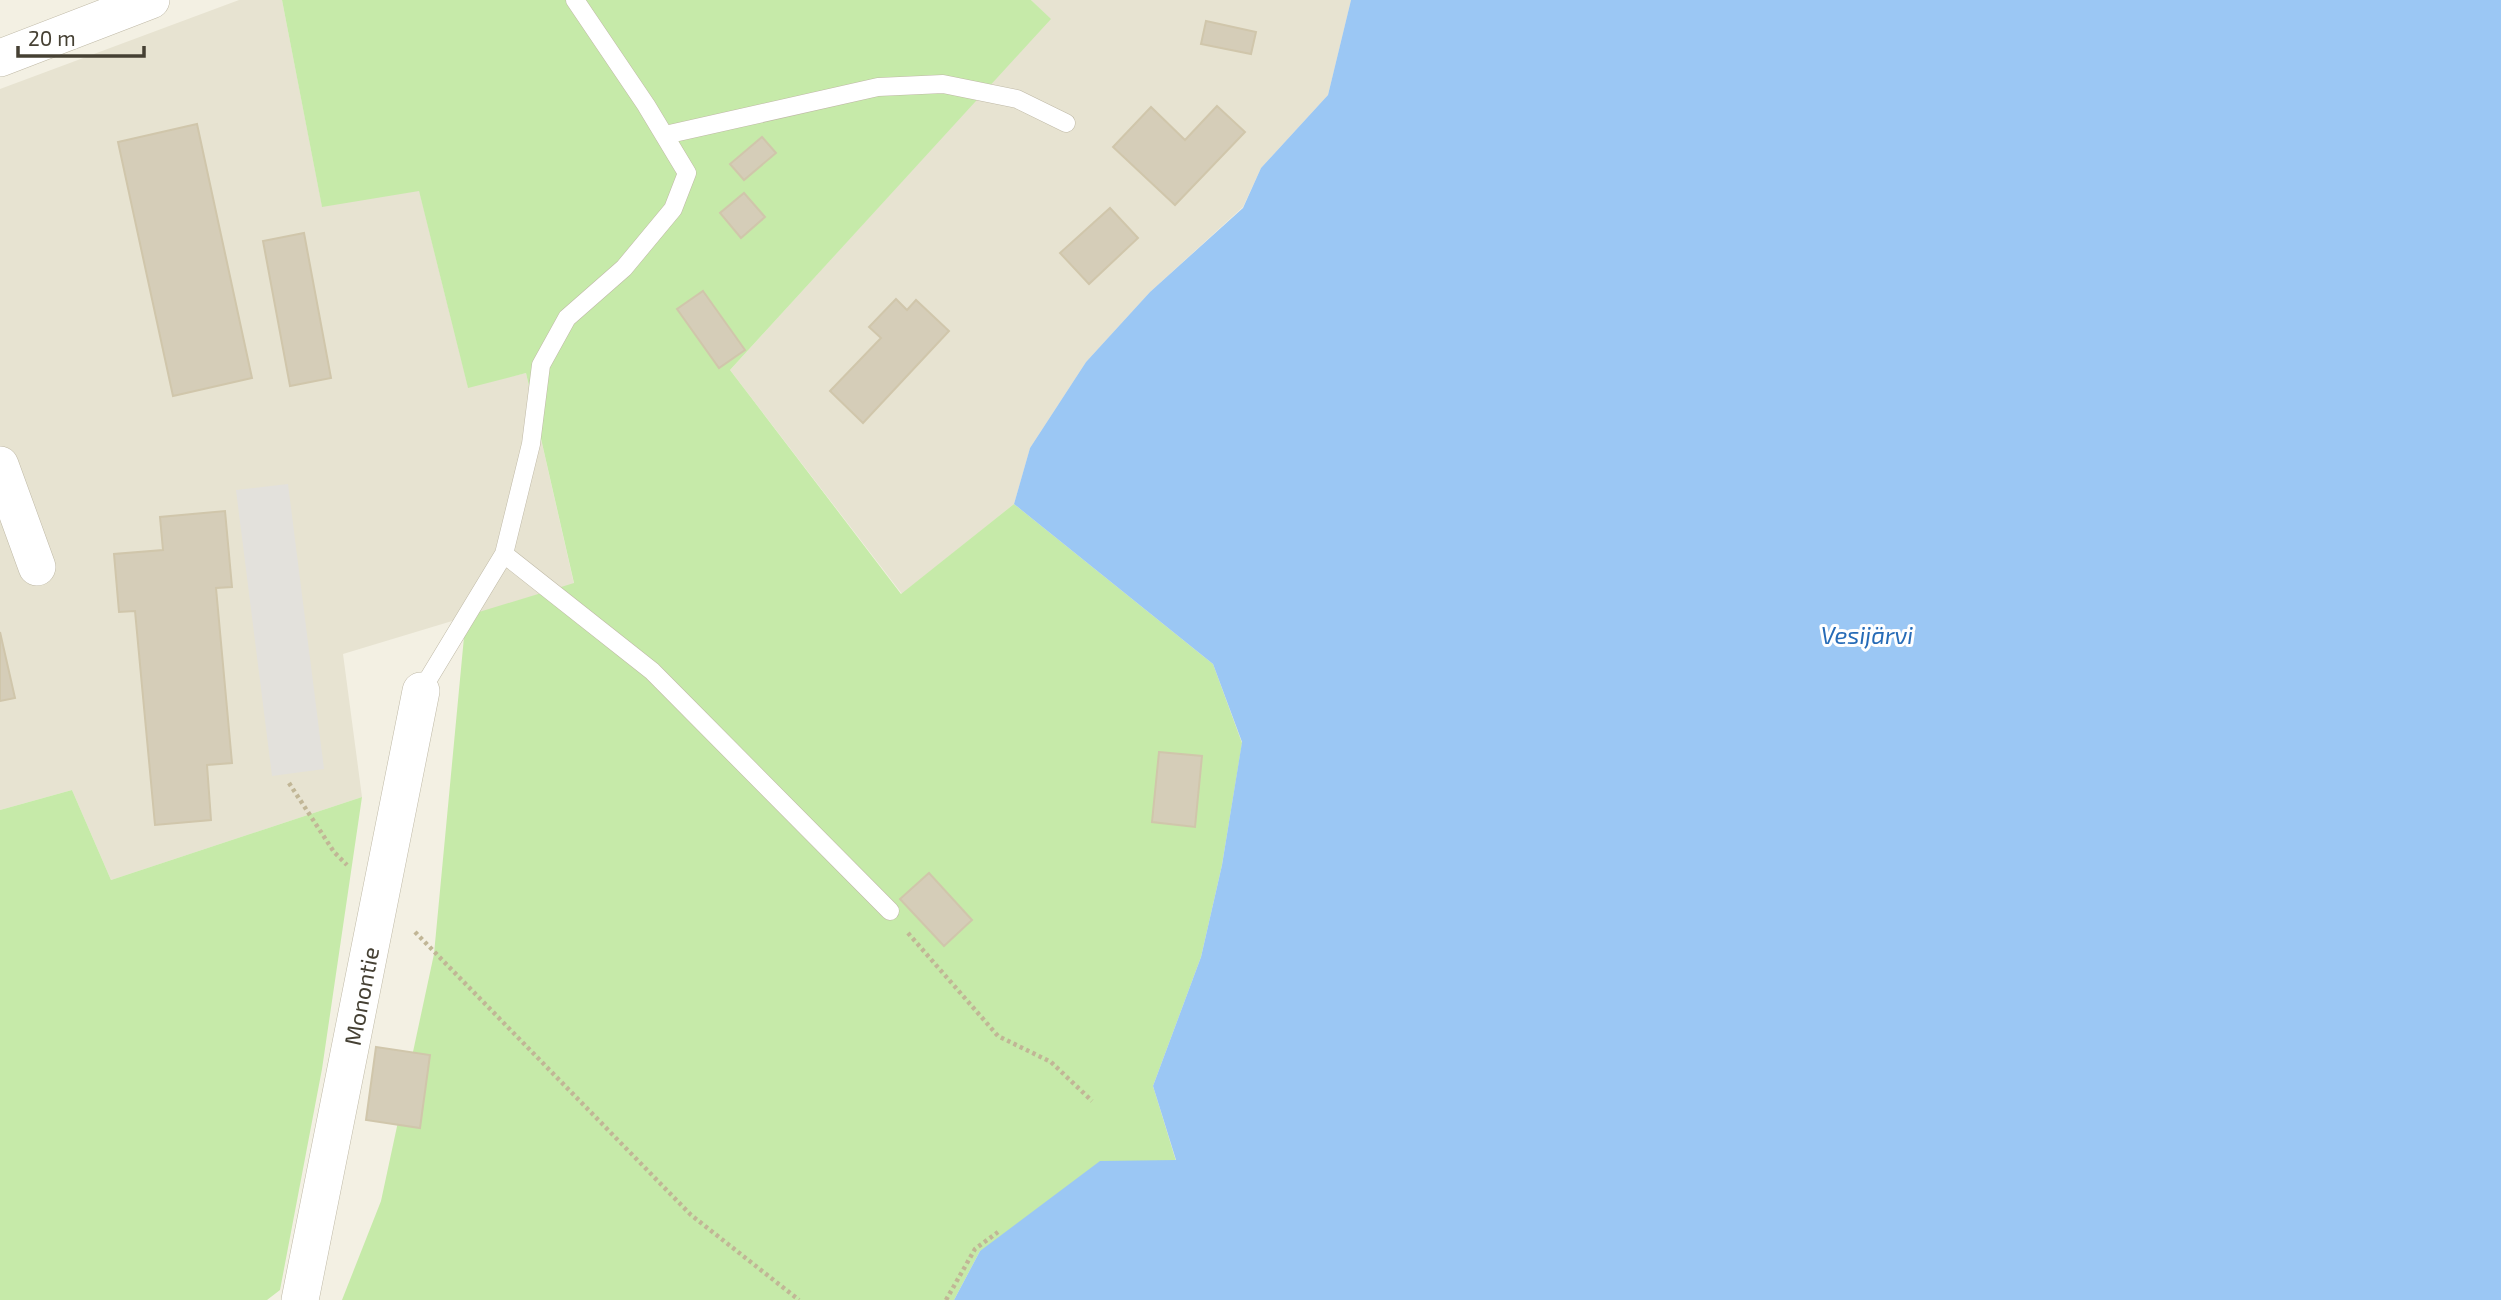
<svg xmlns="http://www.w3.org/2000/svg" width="2501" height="1300" viewBox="0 0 2501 1300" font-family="'Exo 2',sans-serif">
	<rect width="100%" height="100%" fill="#f3f0e3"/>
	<path fill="#e7e3d1" d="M239 0H282L322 206 419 190 468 387 526 373 574 584 343 654 362 797 111 880 72 790 0 810V89Z
		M1031 0H1351L1328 95 1261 168 1243 207 1150 292 1086 362 1030 448 1014 504 902 594 730 370 1050 19Z"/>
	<path fill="#c6eaa9" d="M282 0H1031L1051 19 730 370 901 594 1014 504 1213 664 1242 743 1222 865 1201 957 1153 1086 1176 1161 980 1251 954 1300H342L381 1201 434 954 466 616 574 583 526 373 468 388 419 191 322 207Z
		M72 790 111 880 362 797 322 1069 280 1290 267 1300H0V810Z"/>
	<path fill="#e3e1dc" d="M288 484 324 769 272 776 236 490Z"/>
	<path fill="#9bc7f4" d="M1351 0H2501V1300H954L980 1251 1100 1161 1176 1160 1153 1086 1201 957 1222 865 1242 742 1213 664 1014 504 1030 448 1086 362 1150 292 1243 208 1261 168 1328 95Z"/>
	<path fill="#d5cdb8" stroke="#d0c6ab" stroke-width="2" d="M1206 21 1256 32 1251 54 1201 44Z
		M1217 106 1245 132 1175 205 1113 147 1151 107 1185 140Z
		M197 124 252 378 173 396 118 142Z
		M762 137 776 153 744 180 730 164Z
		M744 193 765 217 741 238 720 213Z
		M1110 208 1138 238 1089 284 1060 253Z
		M304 233 331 378 290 386 263 241Z
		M703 291 745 350 719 368 677 309Z
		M896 299 907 310 916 300 949 331 863 423 830 391 881 338 869 327Z
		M225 511 232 587 216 588 232 763 207 765 211 820 155 825 135 611 119 612 114 554 163 550 160 517Z
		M0 632 15 698 0 701Z
		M1159 752 1202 756 1195 827 1152 822Z
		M929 873 972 920 944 946 900 899Z
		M376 1047 430 1055 420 1128 366 1120Z"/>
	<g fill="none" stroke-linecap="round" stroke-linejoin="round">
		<g stroke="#bfb9a6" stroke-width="19">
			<path id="lane" d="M665 135 878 87 943 84 1017 99 1066 123
				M504 554 652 671 890 911
				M421 691 504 554 531 444 541 365 567 318 624 268 673 209 687 173 646 105 575 0"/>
		</g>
		<g stroke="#bfb9a6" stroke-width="38">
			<path id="street" d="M0 58 151 0
				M0 465 37 567
				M300 1300 421 691"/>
		</g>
		<path stroke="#c1b696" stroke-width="4.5" stroke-dasharray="3.5 3.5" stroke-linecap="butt" d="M289 783 334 852 347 865
			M415 932 691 1215 799 1300
			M908 933 998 1036 1051 1062 1092 1101
			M946 1300 975 1249 998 1232"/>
		<use href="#lane" stroke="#fff" stroke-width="18"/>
		<use href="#street" stroke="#fff" stroke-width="37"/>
	</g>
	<g text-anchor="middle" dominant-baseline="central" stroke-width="6" stroke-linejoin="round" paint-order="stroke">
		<g font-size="23" fill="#454033" stroke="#fff">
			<text transform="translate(361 996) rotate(-79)">Monontie</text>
		</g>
		<g font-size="24" font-style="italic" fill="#266bb7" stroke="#fff">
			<text x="1867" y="634">Vesijärvi</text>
		</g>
	</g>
	<path d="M18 46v10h126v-10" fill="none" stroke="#454033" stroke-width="3.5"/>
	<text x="28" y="46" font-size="21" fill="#454033" stroke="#ffffff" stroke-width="5" paint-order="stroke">20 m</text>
</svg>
